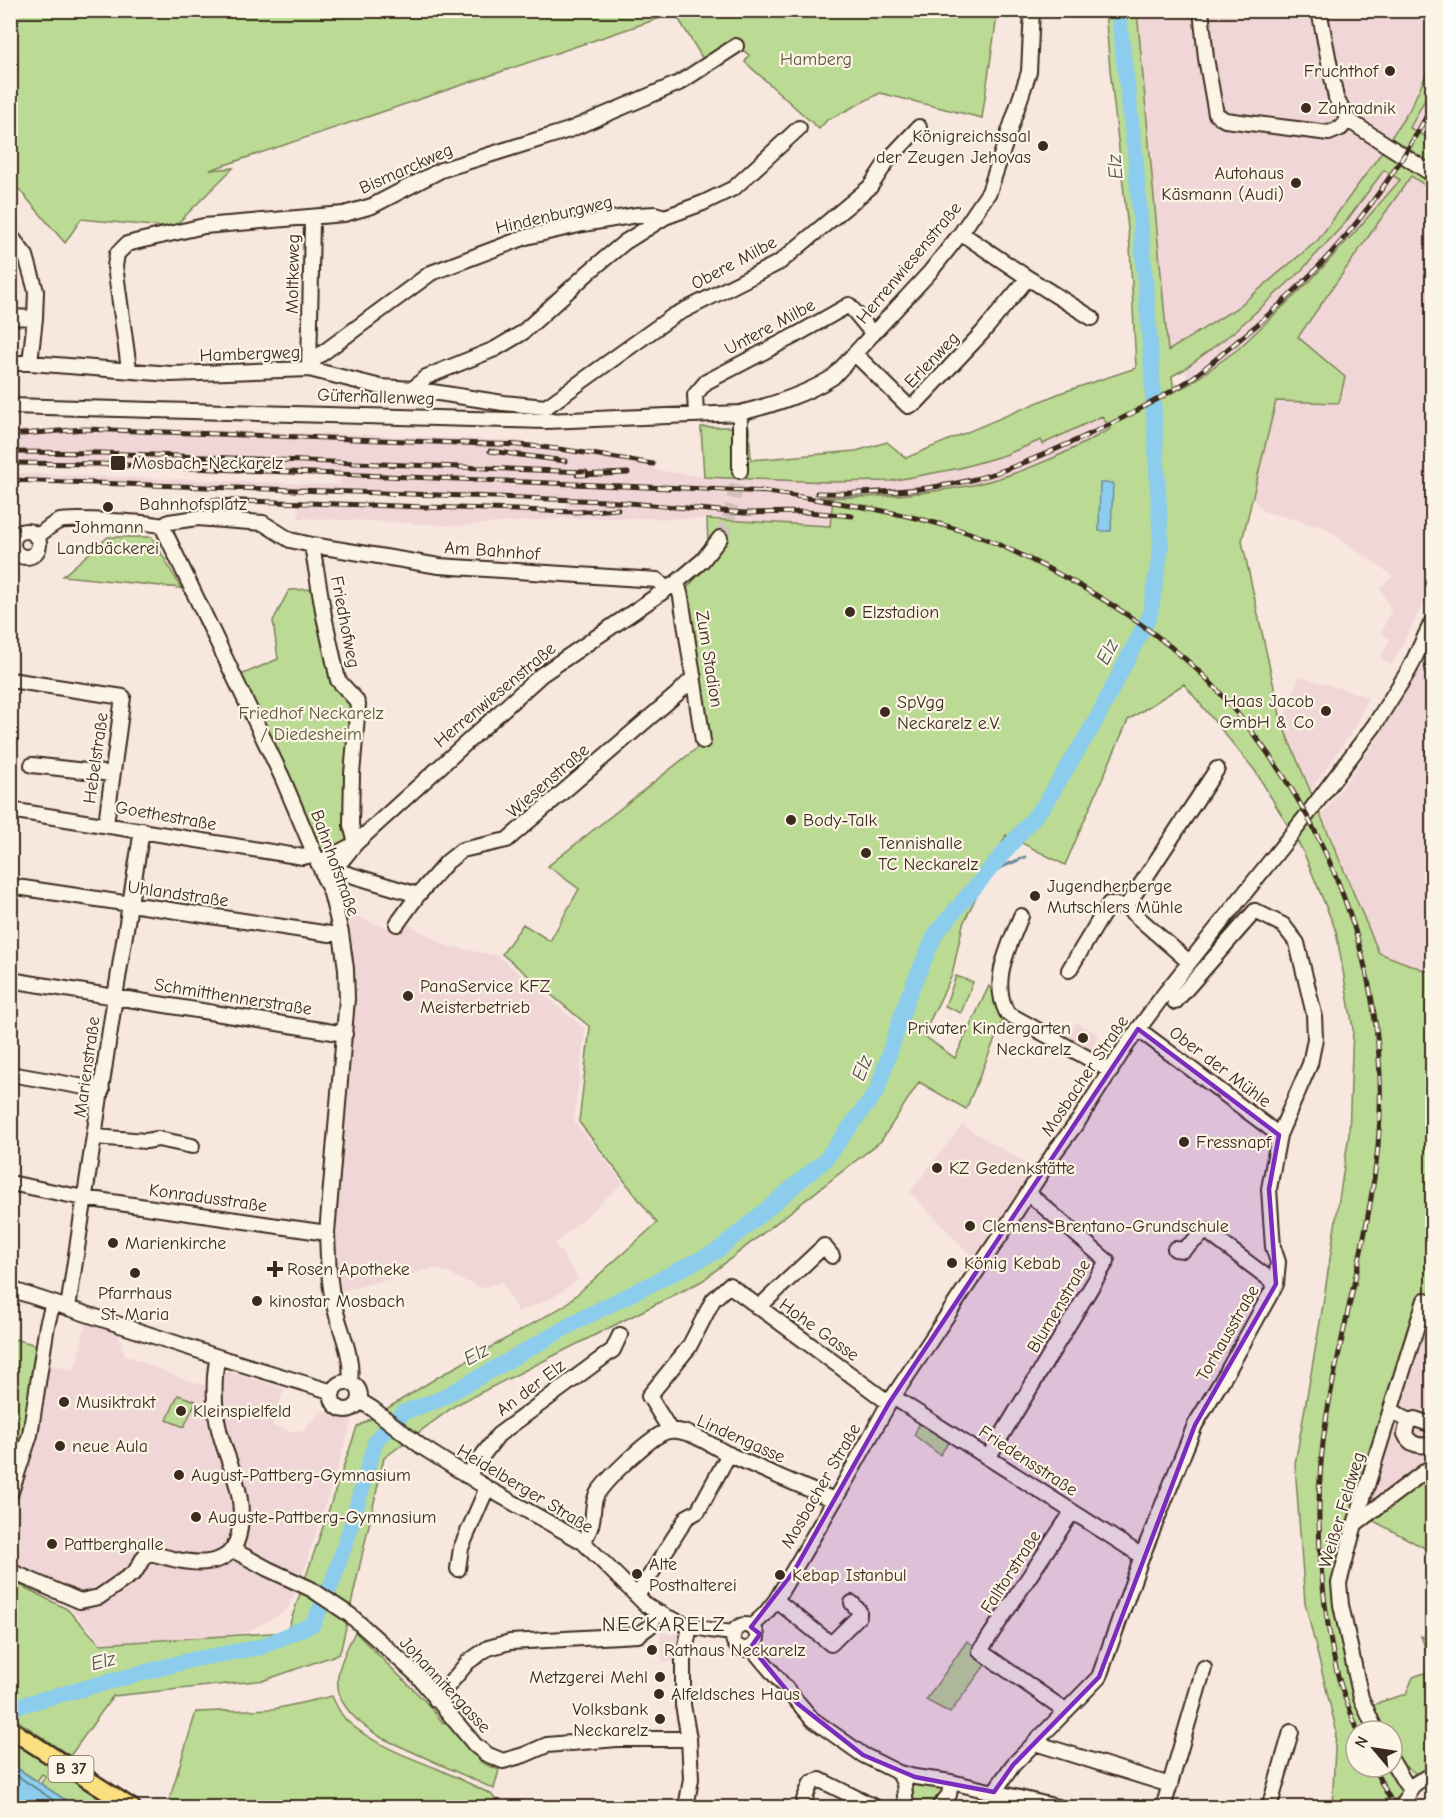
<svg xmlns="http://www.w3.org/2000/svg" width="1443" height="1818" viewBox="0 0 1443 1818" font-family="'Comic Neue',sans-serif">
	<rect width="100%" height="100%" fill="#f7e7df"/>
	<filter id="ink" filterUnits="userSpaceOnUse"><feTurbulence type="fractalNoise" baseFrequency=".0167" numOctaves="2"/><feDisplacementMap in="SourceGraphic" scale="12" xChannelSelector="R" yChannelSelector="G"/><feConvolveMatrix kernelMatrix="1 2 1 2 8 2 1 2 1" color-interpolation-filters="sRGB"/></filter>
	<g filter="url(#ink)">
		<path fill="#f1d6d7" d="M1137 11H1432V62L1410 109 1379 156 1318 240 1238 307 1168 352Z
			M1432 86V120L1426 138 1410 128Z
			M1384 170 1400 180 1355 232 1310 281 1238 348 1191 383 1183 370 1235 331 1345 223Z
			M1411 176 1432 190V586L1392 665 1381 658 1390 639 1381 633 1391 610 1380 588 1393 576 1325 528 1263 511 1244 487 1276 400 1345 377 1298 338Z
			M1103 416 1110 429 1088 442 1054 457 1002 477 957 488 893 495 844 497H824L833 499 830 526 707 519 630 518H570L458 526 394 522 298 518 299 506 212 503 213 497 566 509V502L11 482V473L340 485 341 477 11 465V430L126 428 347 434 521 441 654 463V470L704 477 826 482 891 481 960 468 1005 455 1042 439 1044 444Z
			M1432 642V973L1379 953 1322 815 1374 744 1405 694Z
			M1299 676 1368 697 1356 726 1311 790 1282 724Z
			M346 913 396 931 403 921 447 946 498 956 585 1029 574 1121 623 1183 555 1244 579 1279 552 1298 518 1312 502 1282 482 1288 435 1268 337 1292 331 1270 353 1007 354 976Z
			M1076 1023 1099 1035 1089 1053 1067 1041Z
			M962 1125 1036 1169 976 1261 910 1192Z
			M1432 1286V1479L1355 1524Z
			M87 1320 118 1330 124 1354 181 1378 209 1387 228 1371 284 1389 272 1426 290 1431H304L322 1411 351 1418 352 1422 300 1582 287 1610 245 1633 209 1637 102 1643 69 1607 11 1576V1515L37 1435 49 1364 75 1370Z
			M682 1631 683 1635 676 1661 663 1663 660 1632 672 1634Z"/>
		<path fill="#bbda93" stroke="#7b8258" stroke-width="1.5" fill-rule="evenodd" d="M996 10 997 16 982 118 880 93 830 119H828L819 129 745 62 749 55 740 48 709 69 675 13 210 170 233 168 173 228 81 219 65 243 11 180 10 11Z
			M1105 11H1137L1168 351 1238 307 1318 240 1379 156 1410 109 1432 62V86L1410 128 1426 137 1432 120V190L1411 176 1298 337 1345 377 1339 403 1276 401 1242 541 1282 724 1379 953 1432 973V1286L1355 1524 1339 1582 1373 1731H1356V1767H1390L1403 1791 1399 1800 1385 1807H1332L1336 1729 1305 1603 1295 1464 1322 1311 1349 1134 1353 1028 1336 931 1303 851 1256 772 1184 684 1128 720 1065 865 1006 835 963 924 952 975 923 1035 955 1058 989 986 1005 1015 966 1109 919 1082 881 1141 702 1281 456 1405 384 1458 341 1649 339 1654 265 1680 113 1696 70 1756 11 1716 10 1580 67 1609 100 1644 287 1632 357 1427 438 1377 564 1306 657 1223 579 1122 590 1027 502 954 523 924 550 941 579 889 548 866 707 740 685 590 716 556 708 545 707 519 830 526 833 499 819 497C862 498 913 495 956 488 1008 480 1065 455 1110 429L1102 416 1043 444 1041 440 1005 455 960 468 891 481 826 482 704 477 701 427H749L751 460 856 451 887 442 906 458 1060 393 1136 368 1130 247 1110 69ZM1384 170 1400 180 1355 232 1310 281 1238 349 1191 383 1174 392 1172 376 1183 370 1235 331 1300 272 1345 223Z
			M108 537H152L181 588 63 576Z
			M317 589 336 683 354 713 348 838 330 851 322 849 315 841 286 769 241 675 278 659 273 621 289 590Z
			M956 976 973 982 961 1013 945 1006Z
			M11 1338 40 1346 27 1434 11 1484Z
			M178 1395 196 1401 184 1427 167 1420Z
			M921 1420 951 1439 940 1455 914 1435Z
			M1419 1476 1432 1483V1552L1366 1517Z
			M355 1632 425 1701 443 1723 447 1719 482 1763 499 1770 494 1789 382 1738C360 1724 334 1706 338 1676 339 1663 349 1644 355 1632Z
			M1421 1636 1432 1641V1776L1424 1779 1395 1759 1392 1754V1731H1379L1369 1708 1380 1702 1406 1694 1413 1677 1424 1673 1427 1678 1428 1656Z
			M967 1641 991 1657 950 1713 926 1700Z
			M332 1696C336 1705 340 1713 346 1720 371 1743 405 1756 436 1768 454 1776 472 1785 491 1794L495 1799 493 1807H167L196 1712 274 1709Z
			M10 1740 113 1807H76L41 1784 45 1776 42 1774 37 1781 12 1765Z
			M951 1782 938 1807H906L904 1783Z"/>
		<path fill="#8ccded" stroke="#6c8c9a" stroke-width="1.5" d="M1100 483H1113L1111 531H1099Z
			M11 1760 12 1765 76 1807H11Z"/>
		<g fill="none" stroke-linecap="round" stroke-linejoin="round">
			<path stroke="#5b6b71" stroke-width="1.5" d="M10 1771 65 1808"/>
			<path stroke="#6c8c9a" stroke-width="3" d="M986 874 1025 857"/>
			<path stroke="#8ccded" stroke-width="16" d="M10 1708 191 1660 261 1647 313 1624 332 1583 349 1532 376 1440 404 1412 438 1400 492 1370 581 1319 717 1251 825 1160 877 1091 907 999 936 933 1045 804 1094 724 1150 615 1161 547 1151 356 1135 153 1118 10"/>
			<path stroke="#d1c1b8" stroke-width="14" stroke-dasharray="14 7" stroke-linecap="butt" d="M720 538 728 522 740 471"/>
			<g stroke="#3b2a1e" stroke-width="18">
				<path id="minor" d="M1201 10 1206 58 1216 114 1225 120 1329 133 1341 128 1348 120
					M1319 10 1336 98 1348 120 1432 174
					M961 233 1028 278 1092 318
					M10 235 26 256 36 291 35 318 30 363
					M10 317 35 318
					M855 354 908 406 916 403 982 333 1028 278
					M10 363H30L171 374 309 369 381 387 413 389 503 403 546 407
					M129 369 115 266 117 254 127 244 139 241 204 226 344 214 372 206 441 170 569 130 679 83 736 46
					M309 369 316 358 431 273 526 237 583 224 637 215 655 214 665 217
					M309 369 312 222 311 217
					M413 389 426 377 495 349 522 333 590 271 625 242 665 217 703 203 734 188 799 128
					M10 406 546 421 740 413C772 405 805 395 833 377L930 272 961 233 989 192 1029 72 1032 10
					M546 407 673 316 780 262 870 187 888 160 919 127
					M696 414 695 395 706 382 796 335 849 305 873 334
					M740 471V413
					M162 526 282 777 331 893 341 933 346 969 347 999 327 1233C328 1256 328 1277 333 1300 338 1327 354 1354 350 1382
					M13 544a13 13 0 1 1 26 0a13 13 0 1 1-26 0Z
					M36 537C44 532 51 524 60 521 68 518 153 522 162 526L169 522 197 518 263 523 290 540 312 545 439 566 657 580 666 589
					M312 545 324 616 338 680 356 700 358 705 352 774 351 825 356 843
					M677 582 681 597 703 741
					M10 680 123 697 106 824
					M32 765 112 774
					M10 810 303 857 314 854
					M318 863 349 847
					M334 870 418 895 447 862 462 850 507 840 677 694 694 677
					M324 878 334 870 356 843 541 675 677 582 702 561 720 538
					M10 886 330 934 341 933
					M1021 916C1009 947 990 980 1007 1013L1111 1071
					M397 924 418 895
					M1189 962 1126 907 1217 769
					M1069 970 1109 904 1126 907
					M10 980 345 1034
					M1138 1029 1279 1135
					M10 1074 102 1090
					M95 1137 146 1141 158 1139 192 1146
					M10 1183 84 1198 327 1233
					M1175 1249 1183 1250 1206 1231 1276 1284
					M10 1289 218 1357 333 1392
					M68 1308 115 997 142 830
					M758 1308 824 1246 832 1256
					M332 1396a14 14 0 1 1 28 0a14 14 0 1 1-28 0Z
					M893 1397 1142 1556
					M360 1401 373 1409 422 1447 487 1488 583 1542 646 1605C674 1624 700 1630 734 1633
					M1392 1410 1408 1421 1415 1419 1432 1425
					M1408 1421 1405 1434C1410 1446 1421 1447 1432 1444
					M670 1430 649 1396 689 1347 713 1300 729 1285 889 1403
					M988 1458 1107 1261 1028 1193
					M467 1476 498 1435 613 1350 620 1335
					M10 1495 30 1435 47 1325 53 1303
					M1355 1524 1432 1466
					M583 1542C587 1535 591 1529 592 1521 594 1512 592 1503 597 1494 606 1480 653 1433 669 1431 688 1428 712 1446 728 1454 763 1470 799 1485 834 1500
					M233 1550 268 1569 311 1589 350 1615 417 1675 475 1745 486 1754 503 1761 524 1755 547 1745 617 1739H689
					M458 1569 461 1548 487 1488
					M10 1571 80 1601 99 1597 135 1572 147 1552C181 1562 235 1578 240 1527 242 1512 241 1498 236 1482 231 1463 222 1445 218 1425 214 1407 213 1375 218 1357
					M637 1596 687 1517 698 1511 729 1454
					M776 1600 831 1644 859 1616V1611L852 1603
					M733 1637a12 12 0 1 1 24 0a12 12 0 1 1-24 0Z
					M751 1627 765 1614 776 1600 844 1484 889 1403 1008 1224 1054 1153 1079 1120 1126 1046 1165 993 1307 815 1374 726 1409 670 1432 622
					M751 1647 812 1719 863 1755 899 1773 915 1777 951 1782 1062 1808
					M436 1700 468 1662 488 1648 510 1642 638 1635 650 1626 657 1613
					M1066 1711 980 1651 1072 1512
					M1376 1731 1361 1698 1341 1605 1339 1583 1355 1524 1425 1300
					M1035 1743 1170 1785
					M1392 1761 1405 1783 1411 1788
					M899 1773 904 1783 906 1808
					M994 1792 1013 1765 1099 1677 1142 1556 1195 1425 1227 1372 1276 1284 1278 1262 1273 1247 1269 1189 1279 1135 1310 1064 1315 1039 1314 1014 1297 943 1283 925 1255 911 1175 1002
					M804 1800 811 1783 820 1780 877 1808
					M686 1808 691 1779 689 1739 683 1705V1661L690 1626
					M938 1808 949 1795 951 1782
					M1163 1808 1204 1668
					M1269 1808 1291 1732
					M1398 1808C1409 1801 1406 1797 1411 1788 1416 1781 1425 1778 1432 1776"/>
			</g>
			<g stroke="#3b2a1e" stroke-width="21">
				<path id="major" d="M10 1729 132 1808"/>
			</g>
			<use href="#minor" stroke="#fcf5e5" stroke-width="14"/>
			<use href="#major" stroke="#fce080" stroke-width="16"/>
			<g stroke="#3b2a1e" stroke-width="5">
				<path id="rail" d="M10 435 84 429 487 444C543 444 598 455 653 464
					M490 451 565 461
					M10 452 101 453 586 472
					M10 463 99 464 670 488
					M577 475 628 473
					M10 480 606 501 744 513 807 512 852 516
					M662 487 769 492
					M761 491C834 502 911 512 981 537 1004 546 1025 557 1047 568 1104 597 1158 632 1205 677 1222 694 1237 713 1252 732 1342 848 1392 998 1378 1146 1369 1237 1342 1325 1327 1414 1315 1486 1317 1559 1329 1631 1332 1649 1335 1668 1341 1686 1346 1701 1352 1716 1358 1731
					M817 493C868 494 921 492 971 480 1004 472 1036 458 1068 444 1109 426 1150 405 1188 381 1204 370 1219 356 1234 344 1320 275 1381 203 1432 106
					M213 500 577 512 618 509
					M1373 1767 1395 1808"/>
			</g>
			<use href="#rail" stroke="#fcf5e5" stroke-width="3" stroke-dasharray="9" stroke-linecap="butt"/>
		</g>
	</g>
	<path fill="#7b2cbf" fill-opacity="0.2" stroke="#7b2cbf" stroke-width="4.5" stroke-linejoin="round" d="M1138 1029 1279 1135 1269 1189 1276 1284 1195 1425 1099 1677 1013 1765 994 1792 915 1777 863 1755 798 1704 751 1647 760 1634 751 1627 794 1571 889 1403Z"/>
	<g fill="#3b2a1e" stroke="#fcf5e5" stroke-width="2">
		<circle cx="1390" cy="71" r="6"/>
		<circle cx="1306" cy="108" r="6"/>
		<circle cx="1043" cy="146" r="6"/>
		<circle cx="1296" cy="183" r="6"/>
		<rect x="110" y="455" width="16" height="16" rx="3"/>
		<circle cx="108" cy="507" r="6"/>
		<circle cx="850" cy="612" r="6"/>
		<circle cx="1326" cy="711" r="6"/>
		<circle cx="885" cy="712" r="6"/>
		<circle cx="791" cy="820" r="6"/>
		<circle cx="866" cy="853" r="6"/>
		<circle cx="1035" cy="896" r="6"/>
		<circle cx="408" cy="996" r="6"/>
		<circle cx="1083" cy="1038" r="6"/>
		<circle cx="1184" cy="1142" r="6"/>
		<circle cx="937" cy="1168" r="6"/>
		<circle cx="970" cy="1226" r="6"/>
		<circle cx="113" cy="1243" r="6"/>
		<circle cx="952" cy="1263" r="6"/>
		<path d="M272 1260h6v6h6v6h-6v6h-6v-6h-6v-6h6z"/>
		<circle cx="135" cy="1273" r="6"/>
		<circle cx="257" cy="1301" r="6"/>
		<circle cx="64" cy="1402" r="6"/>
		<circle cx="181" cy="1411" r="6"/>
		<circle cx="60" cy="1446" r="6"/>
		<circle cx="179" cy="1475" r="6"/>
		<circle cx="196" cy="1517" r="6"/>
		<circle cx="52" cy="1544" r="6"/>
		<circle cx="637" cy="1574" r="6"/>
		<circle cx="780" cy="1575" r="6"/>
		<circle cx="652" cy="1650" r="6"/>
		<circle cx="660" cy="1677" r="6"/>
		<circle cx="659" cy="1694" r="6"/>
		<circle cx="660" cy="1719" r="6"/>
	</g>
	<g text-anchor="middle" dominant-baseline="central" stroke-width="4.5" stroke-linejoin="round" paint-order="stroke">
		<rect fill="#fcf5e5" stroke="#75675a" stroke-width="1.5" x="48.5" y="1756" width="45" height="26" rx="4.5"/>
		<g font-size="16" font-weight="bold" fill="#3b2a1e">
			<text x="71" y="1769">B 37</text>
		</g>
		<g font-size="18" fill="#5b563b" stroke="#fcf5e5">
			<text x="816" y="59">Hamberg</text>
			<text x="311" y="713">Friedhof Neckarelz<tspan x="311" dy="21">/ Diedesheim</tspan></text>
		</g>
		<g font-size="18" fill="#3b2a1e" stroke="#fcf5e5" text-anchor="start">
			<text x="1378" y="71" text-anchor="end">Fruchthof</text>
			<text x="1318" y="108">Zahradnik</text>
			<text x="1031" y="136" text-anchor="end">Königreichssaal<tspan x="1031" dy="21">der Zeugen Jehovas</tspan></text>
			<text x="1284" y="173" text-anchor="end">Autohaus<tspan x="1284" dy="21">Käsmann (Audi)</tspan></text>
			<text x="132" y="463">Mosbach-Neckarelz</text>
			<text x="108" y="527" text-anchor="middle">Johmann<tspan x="108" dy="21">Landbäckerei</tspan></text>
			<text x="862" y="612">Elzstadion</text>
			<text x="1314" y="701" text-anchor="end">Haas Jacob<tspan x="1314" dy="21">GmbH &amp; Co</tspan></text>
			<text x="897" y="702">SpVgg<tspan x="897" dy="21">Neckarelz e.V.</tspan></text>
			<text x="803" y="820">Body-Talk</text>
			<text x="878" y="843">Tennishalle<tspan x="878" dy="21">TC Neckarelz</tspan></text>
			<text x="1047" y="886">Jugendherberge<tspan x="1047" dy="21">Mutschlers Mühle</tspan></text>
			<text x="420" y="986">PanaService KFZ<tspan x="420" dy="21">Meisterbetrieb</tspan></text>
			<text x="1071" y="1028" text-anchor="end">Privater Kindergarten<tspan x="1071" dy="21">Neckarelz</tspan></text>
			<text x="1196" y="1142">Fressnapf</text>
			<text x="949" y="1168">KZ Gedenkstätte</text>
			<text x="982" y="1226">Clemens-Brentano-Grundschule</text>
			<text x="125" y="1243">Marienkirche</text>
			<text x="964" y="1263">König Kebab</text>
			<text x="287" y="1269">Rosen Apotheke</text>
			<text x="135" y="1293" text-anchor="middle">Pfarrhaus<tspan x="135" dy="21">St. Maria</tspan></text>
			<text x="269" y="1301">kinostar Mosbach</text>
			<text x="76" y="1402">Musiktrakt</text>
			<text x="193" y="1411">Kleinspielfeld</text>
			<text x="72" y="1446">neue Aula</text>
			<text x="191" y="1475">August-Pattberg-Gymnasium</text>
			<text x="208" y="1517">Auguste-Pattberg-Gymnasium</text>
			<text x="64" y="1544">Pattberghalle</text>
			<text x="649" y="1564">Alte<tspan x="649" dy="21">Posthalterei</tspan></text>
			<text x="792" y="1575">Kebap Istanbul</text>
			<text x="664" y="1650">Rathaus Neckarelz</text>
			<text x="648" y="1677" text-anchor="end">Metzgerei Mehl</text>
			<text x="671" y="1694">Alfeldsches Haus</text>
			<text x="648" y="1709" text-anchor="end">Volksbank<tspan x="648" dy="21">Neckarelz</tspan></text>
		</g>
		<g font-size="18" fill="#3b2a1e" stroke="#fcf5e5">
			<text transform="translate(406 169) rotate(-24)">Bismarckweg</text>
			<text transform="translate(554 215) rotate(-13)">Hindenburgweg</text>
			<text transform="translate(734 263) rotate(-28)">Obere Milbe</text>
			<text transform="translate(909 263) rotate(-50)">Herrenwiesenstraße</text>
			<text transform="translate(293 274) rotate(-89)">Moltkeweg</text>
			<text transform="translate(770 327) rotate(-28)">Untere Milbe</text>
			<text transform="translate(250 354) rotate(-2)">Hambergweg</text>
			<text transform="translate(932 360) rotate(-46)">Erlenweg</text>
			<text transform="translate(376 397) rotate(2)">Güterhallenweg</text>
			<text x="193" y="504">Bahnhofsplatz</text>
			<text transform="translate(492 551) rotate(4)">Am Bahnhof</text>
			<text transform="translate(345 622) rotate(79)">Friedhofweg</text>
			<text transform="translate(709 659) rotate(81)">Zum Stadion</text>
			<text transform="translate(495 695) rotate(-40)">Herrenwiesenstraße</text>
			<text transform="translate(96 758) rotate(-82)">Hebelstraße</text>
			<text transform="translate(548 781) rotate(-41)">Wiesenstraße</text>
			<text transform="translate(166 816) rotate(10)">Goethestraße</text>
			<text transform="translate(335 863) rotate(70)">Bahnhofstraße</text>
			<text transform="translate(178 894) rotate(8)">Uhlandstraße</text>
			<text transform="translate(233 997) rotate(9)">Schmitthennerstraße</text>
			<text transform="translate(87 1067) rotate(-82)">Marienstraße</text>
			<text transform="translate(1220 1067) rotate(37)">Ober der Mühle</text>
			<text transform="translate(1085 1076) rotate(-56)">Mosbacher Straße</text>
			<text transform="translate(208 1198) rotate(8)">Konradusstraße</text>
			<text transform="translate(1059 1306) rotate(-59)">Blumenstraße</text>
			<text transform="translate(819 1330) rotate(36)">Hohe Gasse</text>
			<text transform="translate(1228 1333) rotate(-60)">Torhausstraße</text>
			<text transform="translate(531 1388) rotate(-37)">An der Elz</text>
			<text transform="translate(741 1439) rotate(24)">Lindengasse</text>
			<text transform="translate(1028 1461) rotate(33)">Friedensstraße</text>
			<text transform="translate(821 1486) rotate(-60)">Mosbacher Straße</text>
			<text transform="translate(525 1489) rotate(31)">Heidelberger Straße</text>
			<text transform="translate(1342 1510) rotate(-73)">Weißer Feldweg</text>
			<text transform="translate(1011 1572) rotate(-57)">Falltorstraße</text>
			<text transform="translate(445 1685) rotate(47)">Johannitergasse</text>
		</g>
		<g font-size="20" font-style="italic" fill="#4f5352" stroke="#fcf5e5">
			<text transform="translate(1115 167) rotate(-95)">Elz</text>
			<text transform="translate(1107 652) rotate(-63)">Elz</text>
			<text transform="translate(862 1068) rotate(-69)">Elz</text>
			<text transform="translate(476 1354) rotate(-29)">Elz</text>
			<text transform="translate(103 1661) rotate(-15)">Elz</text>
		</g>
		<g font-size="21" letter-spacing="1.5" fill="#3b2a1e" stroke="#fcf5e5">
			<text x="664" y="1624">NECKARELZ</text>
		</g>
	</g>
	<rect width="1443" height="1818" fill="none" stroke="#fcf5e5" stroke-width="36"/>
	<rect x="18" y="18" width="1407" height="1782" fill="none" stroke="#3b2a1e" stroke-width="2" filter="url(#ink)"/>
	<g transform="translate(1374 1749) rotate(299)"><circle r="28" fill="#fcf5e5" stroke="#afa495" stroke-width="1.5"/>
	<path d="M0-4.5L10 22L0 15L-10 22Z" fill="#3b2a1e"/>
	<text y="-9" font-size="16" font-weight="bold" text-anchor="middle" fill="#3b2a1e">N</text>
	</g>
</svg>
